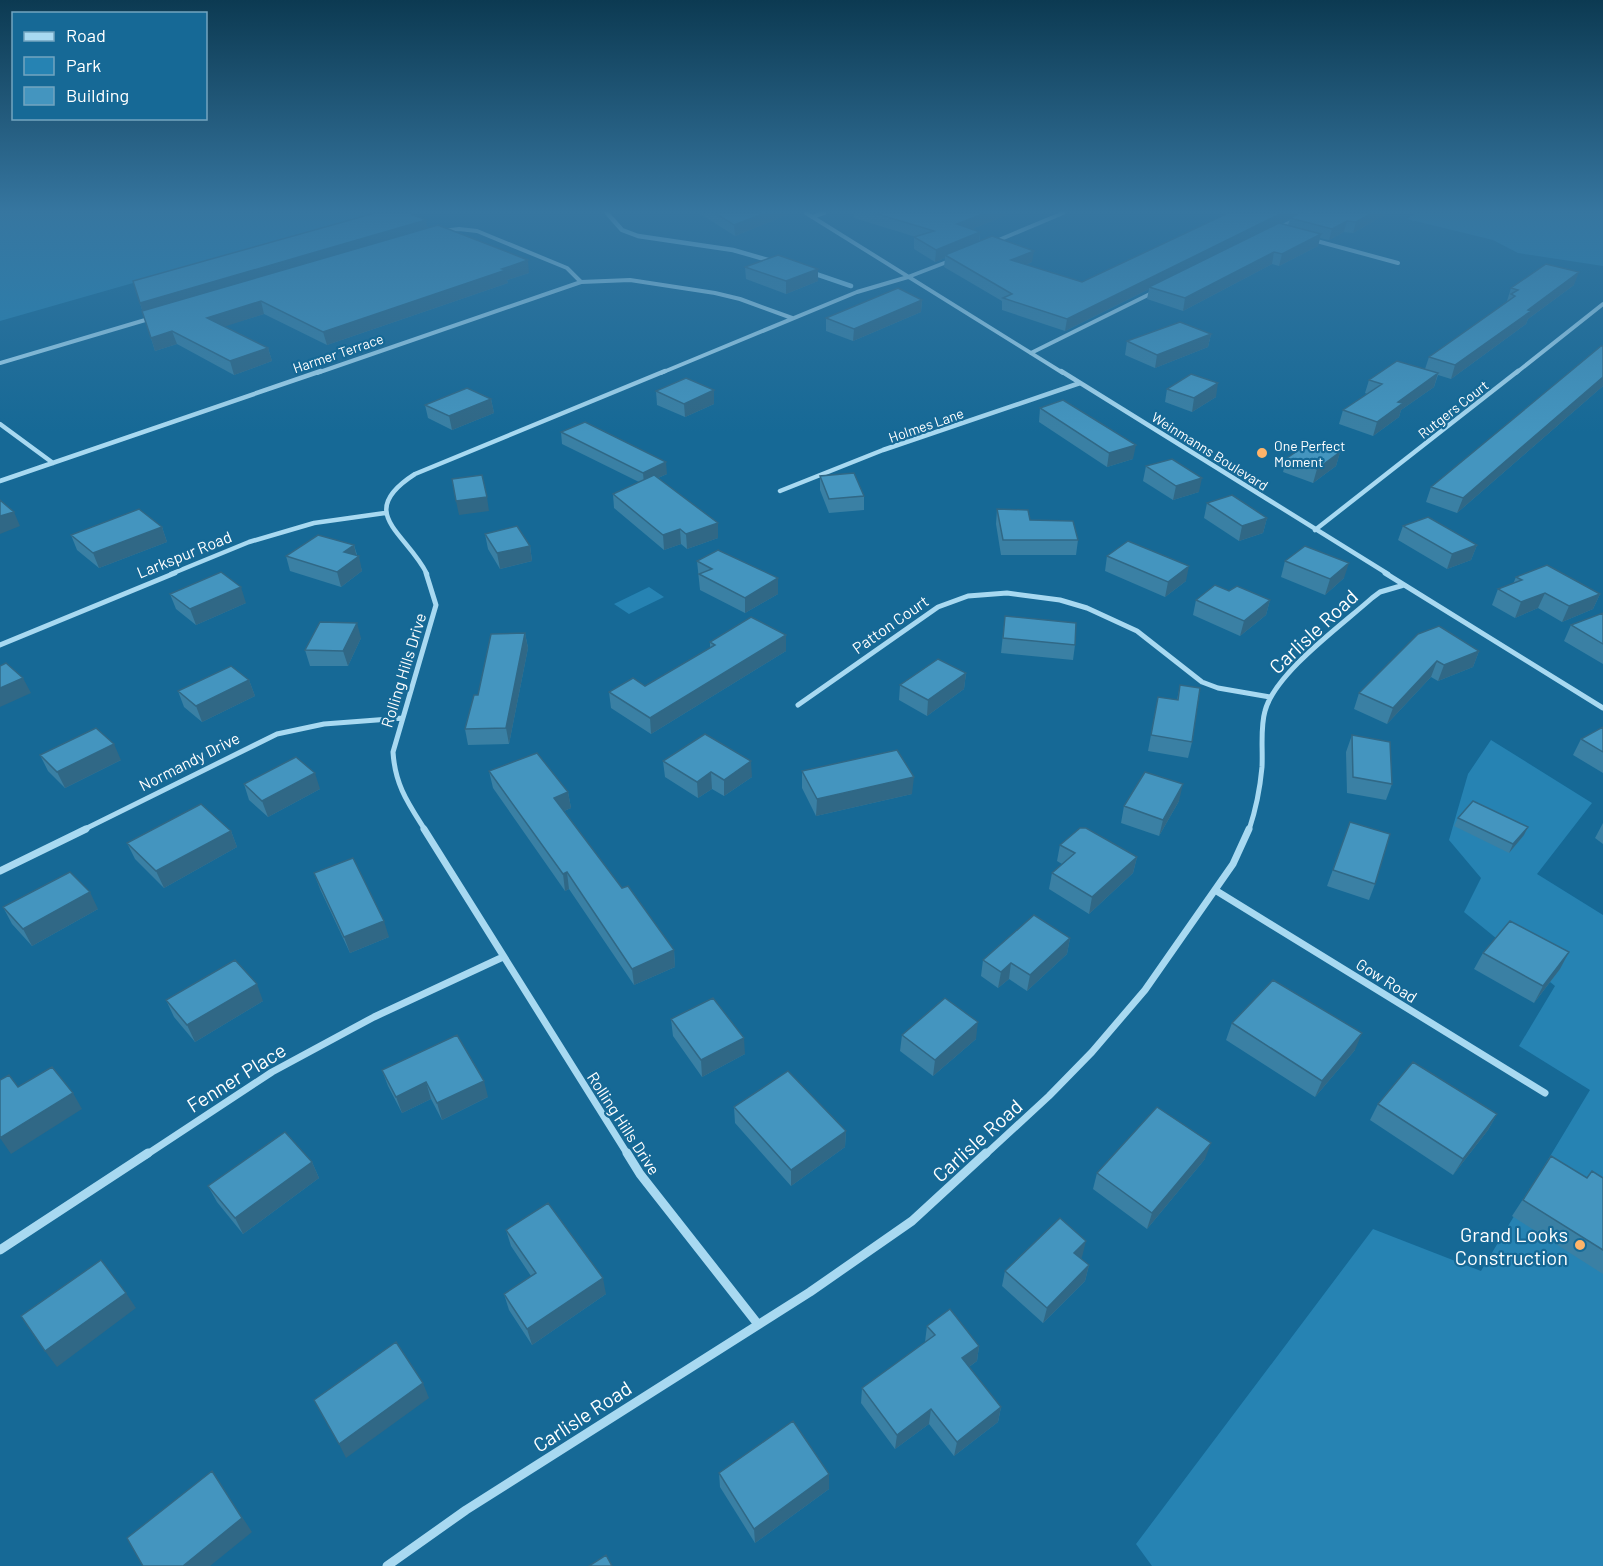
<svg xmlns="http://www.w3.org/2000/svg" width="1603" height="1566" viewBox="0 0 1603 1566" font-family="Barlow,sans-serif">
	<rect width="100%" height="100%" fill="#166996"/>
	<path fill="#2683b3" d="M0 213H378L0 321Z
		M1415 213H1603V266L1518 253 1493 240 1407 219Z
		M649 587 664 597 629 614 614 604Z
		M1491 740 1592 803 1537 874 1603 915V1566H1152L1136 1544 1373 1229 1481 1271 1590 1090 1519 1046 1555 986 1464 912 1481 878 1449 840 1468 774Z"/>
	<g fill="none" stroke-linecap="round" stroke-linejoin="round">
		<path stroke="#9bd7f4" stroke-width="4.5" d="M607 213 622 230 638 236 733 250 775 262
			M810 272 851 286"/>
		<path stroke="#a8d9f1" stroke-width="4" d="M806 213 1063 373
			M812 217 824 213
			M1278 228 1310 213
			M443 231 459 229 477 231 567 268 581 282
			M1313 240 1398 263
			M994 242 1063 213
			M1031 353 1154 292
			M0 363 152 318
			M317 373 581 282 630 280 715 293 740 299 792 318
			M661 373 857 292 908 277 952 260
			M1516 373 1603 304"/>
		<path stroke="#a8d9f1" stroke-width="4.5" d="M1061 371 1388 574
			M0 424 53 463
			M0 481 321 371
			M780 491 883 450 1080 383
			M1315 530 1518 371
			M171 574 249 542 314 523 385 513
			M427 574C406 532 354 513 415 474L665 371"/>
		<path stroke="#a8d9f1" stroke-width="5" d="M1385 573 1603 708
			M0 645 175 573
			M798 705 938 607 968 596 1007 593 1060 600 1087 608 1137 631 1202 682 1218 688 1270 697
			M83 830 277 734 324 724 403 718
			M425 830C408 803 395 785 393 752L436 605 426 573
			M1249 830C1256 809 1260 789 1262 767 1263 749 1260 728 1265 711 1275 673 1342 625 1372 598L1380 592 1404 585"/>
		<path stroke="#a8d9f1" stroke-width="7" d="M424 829 628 1155
			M0 871 86 829
			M1215 890 1545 1093
			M146 1155 272 1072 374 1017 503 957
			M985 1155 1049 1096 1092 1052 1145 990 1233 864 1249 829"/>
		<path stroke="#a8d9f1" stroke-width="9" d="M627 1153 640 1174 757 1323
			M0 1250 148 1153
			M387 1566 466 1510 810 1292 912 1221 986 1153"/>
	</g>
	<path fill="#3a80a4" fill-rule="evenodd" d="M699 213H789V214L735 236Z
		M854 213H1012L972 229 980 232V241L1032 262 1026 265 1082 282 1225 215V213H1388L1353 233 1344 232 1329 240 1320 238 1318 246 1279 266 1272 264 1183 311 1147 299 1149 289 1065 331 1002 310V301L944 267 945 258 935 262 914 249V237H916L854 218ZM1290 219 1288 225 1280 223Z
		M427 228 529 273 507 280 508 283 327 345 264 314 224 326 268 348 272 361 234 375 177 344 155 351 133 281Z
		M745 267 818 281 786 294 746 279Z
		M1574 285 1528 319 1526 324 1451 379 1438 375 1434 387 1401 410 1399 417 1373 436 1339 424 1343 410 1367 394 1365 393 1369 380 1425 369 1429 357 1508 301H1507L1511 288Z
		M922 300 921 312 853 341 826 331V318Z
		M1211 334 1208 347 1155 368 1125 355 1127 341Z
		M1603 346V386L1457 513 1426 502 1431 487Z
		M1167 389 1216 397 1192 412 1165 402Z
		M714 390V404L685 417 657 405 656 391Z
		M491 399 494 413 452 430 428 418 425 405Z
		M1040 408 1133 459 1107 467 1039 422Z
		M561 432 667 474 658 478 718 523V538L687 549 681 544 664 550 614 508 613 494 639 482 562 444Z
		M1340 452 1336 466 1313 483 1283 472 1287 458Z
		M1146 466 1199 492 1173 500 1143 481Z
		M820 476 864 496V510L829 513 820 490Z
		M1207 503 1267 518 1263 533 1239 541 1204 518Z
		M997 509 1030 520 1078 540 1076 555H1001L996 524Z
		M1403 526 1477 545 1471 560 1447 569 1398 540Z
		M162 527 167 542 99 568 77 550 71 535Z
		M485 534 530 546 532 561 500 569 488 549Z
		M354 545 362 571 341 587 290 571 286 556Z
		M1107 556 1186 581 1165 597 1105 571Z
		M697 561 778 594 745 613 700 590Z
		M1285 561 1344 578 1325 595 1281 577Z
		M1516 577 1600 594 1593 609 1562 622 1538 608 1515 618 1492 605 1498 589 1513 584Z
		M1229 591 1270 600 1266 615 1240 636 1193 615 1196 600Z
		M170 594 246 603 196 625 176 609Z
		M1603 613V664L1564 641 1571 625Z
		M1005 616 1075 645 1073 660 1001 653Z
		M525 633 528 648 509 744 468 745 465 729 478 695Z
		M1418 634 1479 651 1473 667 1438 681 1431 677 1387 724 1354 709 1359 693Z
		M361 638 348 666H310L305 650Z
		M710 642 786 651 651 734 611 708 609 692 645 686 710 648Z
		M966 673 964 689 927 716 899 700 900 685Z
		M249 680 255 696 202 722 184 707 178 691Z
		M1180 685 1192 742 1188 758 1148 751 1158 697 1177 700Z
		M1603 727V773L1573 755 1581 739Z
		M1352 735 1392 784 1386 800 1347 793 1346 752Z
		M40 755 121 760 65 788 48 771Z
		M663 761 752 777 724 796 712 789 698 798 665 777Z
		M489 771 568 792 571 808 564 811 622 888 674 950 675 967 634 985 569 889 565 891 493 788Z
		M802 771 912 794 816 816 802 788Z
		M244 784 320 789 268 817 249 800Z
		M1179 801 1159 836 1121 823 1124 806Z
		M1458 818 1524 835 1509 853 1454 826Z
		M1350 822 1375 884 1369 900 1327 886Z
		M1603 823V844L1595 838Z
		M231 831 237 847 164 888 135 859 127 843Z
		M1060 845 1137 857 1133 873 1089 914 1049 889 1052 873 1062 864 1057 861Z
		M314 873 389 937 350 953 320 889Z
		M3 907 98 909 32 946 12 924Z
		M1070 938 1067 954 1027 991 1009 979 998 988 981 976 983 960Z
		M1483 953 1560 969 1534 1003 1474 969Z
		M166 1000 263 1001 195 1042 174 1017Z
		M671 1019 745 1054 702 1077 673 1036Z
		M1232 1023 1355 1050 1315 1097 1226 1040Z
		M902 1035 976 1039 933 1076 900 1051Z
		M382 1070 488 1097 442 1120 431 1099 402 1113 388 1086Z
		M1378 1104 1497 1114 1488 1130 1453 1175 1370 1120Z
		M734 1107 846 1131 845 1147 791 1186 735 1123Z
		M1551 1156 1587 1178H1603V1274L1512 1216Z
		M1205 1159 1147 1229 1093 1189 1097 1173Z
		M312 1162 319 1178 243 1234 217 1202 208 1186Z
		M506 1230 606 1294 532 1345 509 1310 504 1294 531 1276 511 1246Z
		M1082 1257 1080 1258 1089 1265 1085 1281 1043 1323 1002 1286 1005 1271Z
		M927 1326 979 1346 977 1361 969 1367 1001 1407 998 1422 954 1456 929 1424 895 1449 861 1403 862 1388 925 1342Z
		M719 1473 829 1474V1489L755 1543 720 1487Z"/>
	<path fill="#306886" d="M765 213H789V214L735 236 734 225Z
		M985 213H1012L957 235V224Z
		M1282 213H1301L1152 288 1149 287V289L1065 331 1067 319Z
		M1372 213H1388L1353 233 1356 222Z
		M426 220 428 231 144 316 140 303Z
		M1347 221 1344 232 1329 240 1332 229Z
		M980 232 979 243 945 255V258L935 262 936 250Z
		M1321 234 1318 246 1279 266 1282 254Z
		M1034 251 1032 262 1010 272 1011 260Z
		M1274 252 1272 264 1183 311 1185 298Z
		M528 260 529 273 507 280 508 283 327 345 323 332Z
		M818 269V281L786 294V281Z
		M1579 272 1574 285 1528 319 1526 324 1451 379 1455 365Z
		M922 300 921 312 853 341 854 329Z
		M261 301 264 314 211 331 207 318Z
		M172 331 177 344 155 351 151 338Z
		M1211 334 1208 347 1155 368 1157 355Z
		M268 348 272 361 234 375 230 361Z
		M1438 373 1434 387 1401 410 1399 417 1373 436 1377 422 1398 402Z
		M1603 377V386L1457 513 1463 498Z
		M1218 383 1216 397 1192 412 1194 398Z
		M714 390V404L685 417 684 404Z
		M491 399 494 413 452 430 449 416Z
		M1136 445 1133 459 1107 467 1109 453Z
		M1340 452 1336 466 1313 483 1317 469Z
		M666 462 667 474 644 484 643 473Z
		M1202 478 1199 492 1173 500 1176 486Z
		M487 497 489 511 459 515 456 501Z
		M14 512 20 526 0 534V516Z
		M1267 518 1263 533 1239 541 1242 526Z
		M718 523V538L687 549 686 534Z
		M162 527 167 542 99 568 93 553Z
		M680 529 681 544 664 550 663 535Z
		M354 545 357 558 359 556 362 571 341 587 337 572 344 552Z
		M1477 545 1471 560 1447 569 1452 554Z
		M530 546 532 561 500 569 497 553Z
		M1349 563 1344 578 1325 595 1330 579Z
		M1189 566 1186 581 1165 597 1168 582Z
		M778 578V594L745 613V598Z
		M241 587 246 603 196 625 190 609Z
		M1545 593 1538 608 1515 618 1521 602Z
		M1600 594 1593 609 1562 622 1569 606Z
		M1270 600 1266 615 1240 636 1244 621Z
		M357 623 361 638 348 666 343 651Z
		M525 633 528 648 509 744 506 728Z
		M786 635V651L651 734 650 718Z
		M1479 651 1473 667 1438 681 1444 665Z
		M1437 661 1431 677 1387 724 1393 708Z
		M966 673 964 689 927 716 928 700Z
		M23 678 31 693 0 707V688Z
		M249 680 255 696 202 722 196 706Z
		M114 744 121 760 65 788 57 772Z
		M751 761 752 777 724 796V780Z
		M711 772 712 789 698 798 697 782Z
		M315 773 320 789 268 817 262 801Z
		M914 777 912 794 816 816 817 799Z
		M1183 784 1179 801 1159 836 1163 820Z
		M568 792 571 808 557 814 554 798Z
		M1528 827 1524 835 1509 853 1513 844Z
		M231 831 237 847 164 888 156 871Z
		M1137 857 1133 873 1089 914 1092 897Z
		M567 872 569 889 565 891 563 874Z
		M90 892 98 909 32 946 23 929Z
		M384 921 389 937 350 953 344 937Z
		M1070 938 1067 954 1027 991 1030 975Z
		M674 950 675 967 634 985 632 969Z
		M1569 952 1560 969 1534 1003 1543 986Z
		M1011 963 1009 979 998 988 1001 972Z
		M257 984 263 1001 195 1042 187 1025Z
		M978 1022 976 1039 933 1076 935 1060Z
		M1362 1033 1355 1050 1315 1097 1322 1081Z
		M744 1038 745 1054 702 1077 701 1060Z
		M484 1081 488 1097 442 1120 437 1103Z
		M426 1082 431 1099 402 1113 396 1097Z
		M73 1093 82 1109 11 1154 0 1138Z
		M1497 1114 1488 1130 1453 1175 1463 1159Z
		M846 1131 845 1147 791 1186V1170Z
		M1211 1143 1205 1159 1147 1229 1152 1213Z
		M312 1162 319 1178 243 1234 235 1218Z
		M1086 1241 1082 1257 1070 1269 1074 1253Z
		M1089 1265 1085 1281 1043 1323 1047 1308Z
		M603 1278 606 1294 532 1345 527 1329Z
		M126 1293 136 1308 57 1367 45 1351Z
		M979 1346 977 1361 959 1374 962 1358Z
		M423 1383 429 1398 346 1458 339 1444Z
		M1001 1407 998 1422 954 1456 957 1442Z
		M931 1409 929 1424 895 1449 897 1435Z
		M212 1471 252 1532 210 1566H183Z
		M829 1474V1489L755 1543 754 1529Z"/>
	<path fill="#4495bf" stroke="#306886" stroke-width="1.5" d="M375 213H409L426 220 140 303 133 281Z
		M715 213H765L734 225Z
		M874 213H985L957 224 980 232 936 250 914 237 934 231Z
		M1228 213H1282L1067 319 1003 298 1012 294 945 255 992 236 1034 251 1011 260 1082 282Z
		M1300 213H1372L1356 222 1347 221 1332 229 1290 218Z
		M1279 223 1321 234 1282 254 1274 252 1185 298 1149 287Z
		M438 225 528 260 502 269 506 270 323 332 261 301 207 318 268 348 230 361 172 331 151 338 142 311Z
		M778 255 818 269 786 281 745 267Z
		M1546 264 1579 272 1528 310 1531 311 1455 365 1429 357 1515 296 1511 294 1518 290 1511 288Z
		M898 288 922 300 854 329 826 318Z
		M1180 322 1211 334 1157 355 1127 341Z
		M1601 346H1603V377L1463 498 1431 487Z
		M1397 361 1438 373 1398 402 1403 403 1377 422 1343 410 1382 384 1369 380Z
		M1191 374 1218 383 1194 398 1167 389Z
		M686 378 714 390 684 404 656 391Z
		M467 388 491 399 449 416 425 405Z
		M1063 400 1136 445 1109 453 1040 408Z
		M585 422 666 462 643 473 561 432Z
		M1309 443 1340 452 1317 469 1287 458Z
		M1172 459 1202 478 1176 486 1146 466Z
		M854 473 864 496 829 499 820 476Z
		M482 475 487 497 456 501 452 479Z
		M654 475 718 523 686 534 680 529 663 535 613 494Z
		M1232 495 1267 518 1242 526 1207 503Z
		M0 500 14 512 0 516Z
		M139 509 162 527 93 553 71 535Z
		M997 509 1028 510 1030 520 1073 521 1078 540H1003Z
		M1428 517 1477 545 1452 554 1403 526Z
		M517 526 530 546 497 553 485 534Z
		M318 535 354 545 344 552 359 556 337 572 286 556Z
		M1128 541 1189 566 1168 582 1107 556Z
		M1305 546 1349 563 1330 579 1285 561Z
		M718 550 778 578 745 598 699 574 712 569 697 561Z
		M1547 565 1600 594 1569 606 1545 593 1521 602 1498 589 1522 580 1516 577Z
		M221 572 241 587 190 609 170 594Z
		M1215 585 1229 591 1237 586 1270 600 1244 621 1196 600Z
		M1603 613V644L1571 625Z
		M1005 616 1076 623 1075 645 1003 638Z
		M751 617 786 635 650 718 609 692 633 678 645 686 715 645 710 642Z
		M320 622 357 623 343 651 305 650Z
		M1439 626 1479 651 1444 665 1437 661 1393 708 1359 693 1418 634Z
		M525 633 506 728 465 729 474 695H478L491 634Z
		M938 659 966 673 928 700 900 685Z
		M6 663 23 678 0 688V666Z
		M231 666 249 680 196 706 178 691Z
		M1180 685 1200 688 1192 742 1151 735 1158 697 1178 700Z
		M1603 727V752L1581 739Z
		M96 728 114 744 57 772 40 755Z
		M705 734 751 761 724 780 711 772 697 782 663 761Z
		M1352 735 1390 742 1392 784 1353 777Z
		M897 750 914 777 817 799 802 771Z
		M537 753 568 792 554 798 622 888 628 886 674 950 632 969 567 872 563 874 489 771Z
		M296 757 315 773 262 801 244 784Z
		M1145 772 1183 784 1163 820 1124 806Z
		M1473 801 1528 827 1513 844 1458 818Z
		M201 804 231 831 156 871 127 843Z
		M1350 822 1390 834 1375 884 1333 870Z
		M1080 828H1086L1137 857 1092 897 1052 873 1075 853 1060 845Z
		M353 858 384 921 344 937 314 873Z
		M70 872 90 892 23 929 3 907Z
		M1034 915 1070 938 1030 975 1011 963 1001 972 983 960Z
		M1510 921 1569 952 1543 986 1483 953Z
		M235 960 257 984 187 1025 166 1000Z
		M1273 980 1362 1033 1322 1081 1232 1023Z
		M713 998 744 1038 701 1060 671 1019Z
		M945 998 978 1022 935 1060 902 1035Z
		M457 1035 484 1081 437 1103 426 1082 396 1097 382 1070Z
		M1413 1062 1497 1114 1463 1159 1378 1104Z
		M52 1067 73 1093 0 1138V1080L9 1075 18 1087Z
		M788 1071 846 1131 791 1170 734 1107Z
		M1157 1107 1211 1143 1152 1213 1097 1173Z
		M285 1132 312 1162 235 1218 208 1186Z
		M1551 1156 1587 1178 1592 1171 1603 1178V1250L1523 1200Z
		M548 1203 603 1278 527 1329 504 1294 536 1273 506 1230Z
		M1060 1218 1086 1241 1074 1253 1089 1265 1047 1308 1005 1271Z
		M101 1260 126 1293 45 1351 21 1316Z
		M950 1309 979 1346 962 1358 1001 1407 957 1442 931 1409 897 1435 862 1388 935 1335 927 1326Z
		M396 1342 423 1383 339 1444 314 1400Z
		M793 1421 829 1474 754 1529 719 1473Z
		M212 1471 242 1518 183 1566H143L127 1538Z
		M606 1555 612 1566H589Z"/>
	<linearGradient id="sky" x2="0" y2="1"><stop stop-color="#0c3a52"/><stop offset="0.49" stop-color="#3676a0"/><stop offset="1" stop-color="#3676a0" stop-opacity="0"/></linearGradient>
	<rect width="1603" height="432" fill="url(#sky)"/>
	<g fill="#ffb469" stroke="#166996" stroke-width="2">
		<circle cx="1262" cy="453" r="6"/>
		<circle cx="1580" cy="1245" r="6"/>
	</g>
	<g text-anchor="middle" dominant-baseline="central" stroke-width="4.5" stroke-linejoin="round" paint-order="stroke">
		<g font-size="14" fill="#fff" stroke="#166996">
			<text transform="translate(338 353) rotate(-19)">Harmer Terrace</text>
			<text transform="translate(1453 409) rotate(-38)">Rutgers Court</text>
			<text transform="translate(926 425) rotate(-19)">Holmes Lane</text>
			<text transform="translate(1210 451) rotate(32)">Weinmanns Boulevard</text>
		</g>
		<g font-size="14" fill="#fff" stroke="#166996" text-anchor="start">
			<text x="1274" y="445">One Perfect<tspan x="1274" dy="16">Moment</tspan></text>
		</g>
		<g font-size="16" fill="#fff" stroke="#166996">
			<text transform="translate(184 554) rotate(-22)">Larkspur Road</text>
			<text transform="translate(890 624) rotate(-35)">Patton Court</text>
			<text transform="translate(403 670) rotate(-73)">Rolling Hills Drive</text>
			<text transform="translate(189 761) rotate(-27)">Normandy Drive</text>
			<text transform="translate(1387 980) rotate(32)">Gow Road</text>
			<text transform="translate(624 1123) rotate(57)">Rolling Hills Drive</text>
		</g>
		<g font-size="20" fill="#fff" stroke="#166996">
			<text transform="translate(1313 631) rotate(-43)">Carlisle Road</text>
			<text transform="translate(236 1077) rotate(-32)">Fenner Place</text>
			<text transform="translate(977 1140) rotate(-42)">Carlisle Road</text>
			<text transform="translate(582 1416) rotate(-33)">Carlisle Road</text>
		</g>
		<g font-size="20" fill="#fff" stroke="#166996" text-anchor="end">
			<text x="1568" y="1234">Grand Looks<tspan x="1568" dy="23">Construction</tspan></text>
		</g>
	</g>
	<rect x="12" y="12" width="195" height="108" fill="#166996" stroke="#73a5c0" stroke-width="1.5"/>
	<rect x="24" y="32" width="30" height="9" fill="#a8d9f1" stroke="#73a5c0" stroke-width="1.5"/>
	<text x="66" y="42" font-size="18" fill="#ffffff">Road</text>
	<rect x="24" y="57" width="30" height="18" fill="#2683b3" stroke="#73a5c0" stroke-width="1.5"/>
	<text x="66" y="72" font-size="18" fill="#ffffff">Park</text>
	<rect x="24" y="87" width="30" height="18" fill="#4495bf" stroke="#73a5c0" stroke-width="1.5"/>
	<text x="66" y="102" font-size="18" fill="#ffffff">Building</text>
</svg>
